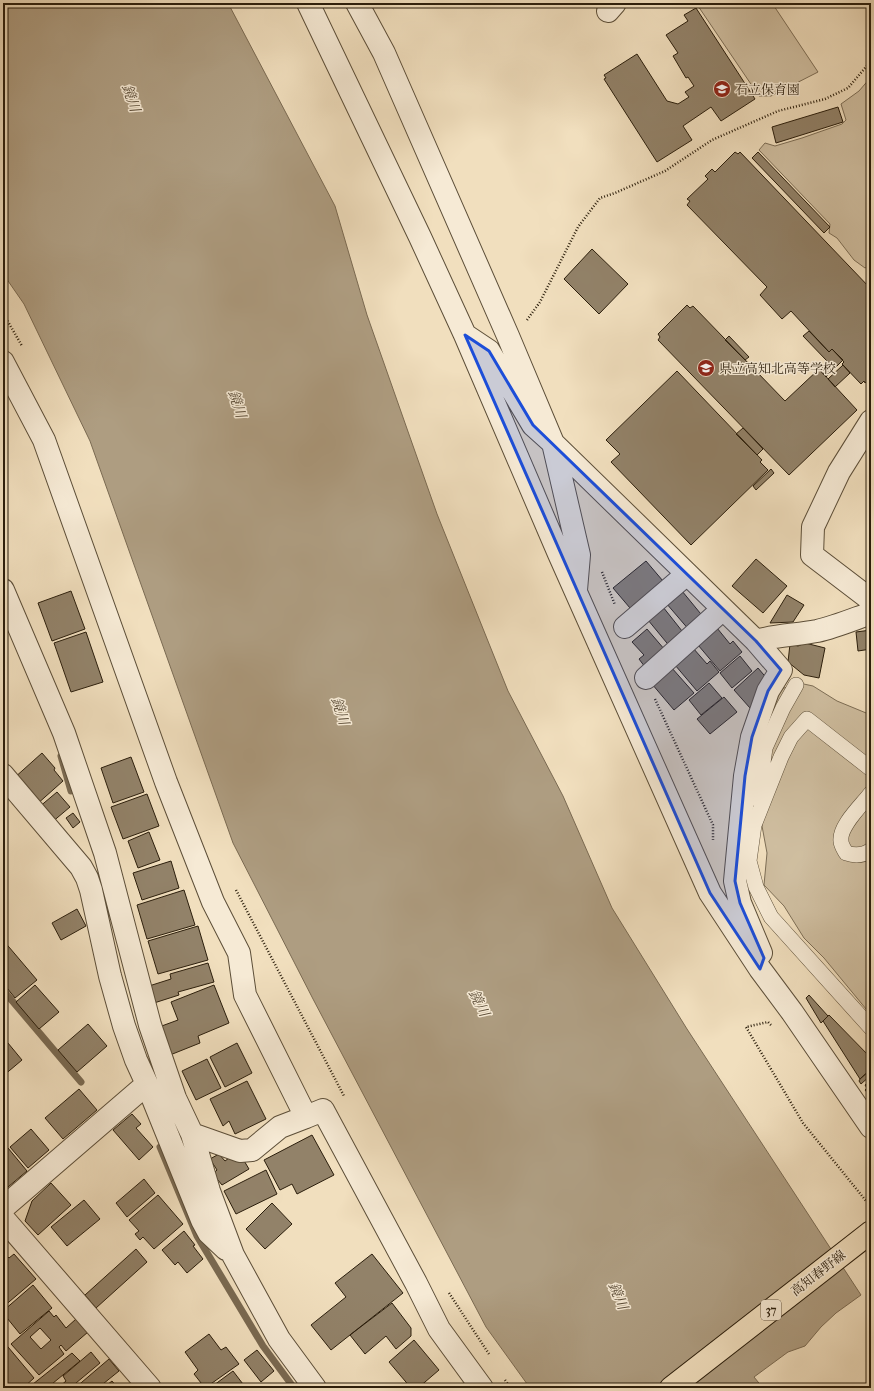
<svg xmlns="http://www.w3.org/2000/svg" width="874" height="1391" viewBox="0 0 874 1391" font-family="'IM FELL French Canon','Noto Serif JP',serif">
	<rect width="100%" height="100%" fill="#f1dfbe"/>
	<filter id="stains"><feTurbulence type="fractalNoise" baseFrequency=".005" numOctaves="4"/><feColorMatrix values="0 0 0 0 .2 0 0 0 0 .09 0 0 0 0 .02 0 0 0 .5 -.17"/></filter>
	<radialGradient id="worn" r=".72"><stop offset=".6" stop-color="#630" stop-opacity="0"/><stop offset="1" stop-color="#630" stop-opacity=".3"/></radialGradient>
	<path fill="#cfbea0" stroke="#7d6e56" d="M696 3H772L818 72 771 96H759Z
		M871 77V268L869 266 865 268 854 260 837 238 829 233 830 224 759 150 765 143 775 146 802 138 842 124 846 120 841 104 859 91Z
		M799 683 813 686 837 701 871 715V1015L824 958 804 938 784 906 764 885 767 853 762 826 768 712 781 689Z"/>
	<path fill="#ae9d81" stroke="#7a6a52" d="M3 3H228L335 206 367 315 437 514 508 691 563 796 612 908 687 1029 861 1295 836 1313 821 1327 805 1346 788 1352 754 1377 763 1388H530L486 1327 313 999 233 843 90 441 24 304 6 278 3 237Z"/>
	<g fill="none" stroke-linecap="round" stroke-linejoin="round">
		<path stroke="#7a6a52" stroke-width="7" d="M61 756 71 791
			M3 990 81 1082
			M160 1147 197 1236 263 1346 294 1388"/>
	</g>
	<path fill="#928269" stroke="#2b1e0c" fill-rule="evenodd" d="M696 8 755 99 721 121 711 107 683 126 692 140 657 162 604 79 606 78 604 75 637 54 667 101 678 104 689 97 685 92 694 86 688 77 686 78 673 56 678 53 666 35 688 21 684 15Z
		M838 107 843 122 776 143 772 127Z
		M735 152 738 154 740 152 871 289V378L865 383 864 381 861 384 842 364 844 362 832 349 829 352 791 311 782 319 760 295 767 287 687 205 690 201 687 199 708 179 705 176 712 169 715 172Z
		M758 152 830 227 824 233 752 158Z
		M592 249 628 284 599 314 564 279Z
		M687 305 690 308 693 306 785 401 819 369 857 410 789 475 658 340 660 337 658 334Z
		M809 331 829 352 832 349 843 360 826 377 819 369 827 361 803 336Z
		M729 336 749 357 745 360 725 340Z
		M843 365 850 373 835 387 828 379Z
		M677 371 762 460 760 462 768 470 691 545 611 462 620 454 606 440Z
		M743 428 763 449 757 455 736 434Z
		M771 469 774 473 756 490 753 486Z
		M756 559 787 586 763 613 732 586Z
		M646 561 663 581 630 608 613 588Z
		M71 591 85 629 52 641 38 603Z
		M682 591 705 619 690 631 666 603Z
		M787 595 804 605 793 622 770 623Z
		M663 607 686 636 671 648 648 620Z
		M717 628 730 644 733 641 742 652 720 671 698 645Z
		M647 629 665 650 645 667 639 659 644 655 632 642Z
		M871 630V649L858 651 856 632Z
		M86 632 103 682 71 692 54 643Z
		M805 643 825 648 819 678 804 675 788 662 790 644 798 646Z
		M693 648 707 664 710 661 719 672 697 691 675 665Z
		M740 656 752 671 732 688 720 673Z
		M671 667 694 693 674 710 652 684Z
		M758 668 769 681 758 701 750 708 734 690Z
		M709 683 722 698 701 715 689 700Z
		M724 697 737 712 710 734 697 719Z
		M42 753 55 768 54 770 63 781 36 805 13 779Z
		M131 757 144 792 113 803 101 768Z
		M57 792 70 807 51 823 38 808Z
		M147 794 159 826 123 839 111 807Z
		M73 813 80 822 73 828 66 818Z
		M149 832 160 860 138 868 128 841Z
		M171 861 179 888 142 900 133 873Z
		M184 890 195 925 147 939 137 905Z
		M77 909 86 926 61 940 52 923Z
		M198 926 208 960 158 974 148 941Z
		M3 940 37 980 15 998 3 983Z
		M208 963 214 982 178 992 179 995 154 1003 149 986 171 979 170 974Z
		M35 985 59 1012 39 1029 16 1002Z
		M214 985 229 1023 198 1036 200 1043 170 1055 159 1027 178 1020 171 1002Z
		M809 995 828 1016 821 1023 806 998Z
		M829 1015 871 1058V1069L860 1079 823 1021Z
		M88 1024 107 1046 77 1072 58 1050Z
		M3 1037 22 1060 3 1076Z
		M237 1043 252 1073 225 1087 210 1057Z
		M207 1059 221 1088 196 1100 182 1071Z
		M871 1069V1075L861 1084 859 1081 860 1079Z
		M871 1080V1097L865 1090 867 1088 865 1085Z
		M247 1081 266 1119 235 1134 229 1121 223 1126 210 1099Z
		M79 1089 97 1110 63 1139 45 1118Z
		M132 1114 141 1124 136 1128 153 1147 139 1160 113 1130Z
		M31 1129 49 1150 28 1168 10 1147Z
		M312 1135 334 1175 297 1194 292 1184 280 1190 264 1160Z
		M8 1148 27 1171 8 1187H3V1152Z
		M219 1154 225 1161 233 1155 238 1162 243 1159 249 1169 222 1185 213 1174 217 1170 210 1159Z
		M266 1170 277 1194 236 1214 224 1191Z
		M144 1179 155 1193 127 1217 116 1203Z
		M51 1183 71 1205 38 1235 25 1221 32 1201Z
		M158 1195 183 1224 154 1249 143 1237 140 1240 135 1234 139 1231 129 1220Z
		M84 1200 100 1219 67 1246 51 1227Z
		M272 1203 292 1224 265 1249 246 1229Z
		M184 1231 195 1245 193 1246 203 1259 187 1273 178 1262 175 1265 162 1250Z
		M136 1249 147 1262 96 1308 85 1295Z
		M3 1252 9 1258 14 1254 36 1279 3 1307Z
		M372 1254 403 1293 331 1350 311 1325 346 1297 335 1283Z
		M33 1285 52 1308 20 1334 3 1313V1311Z
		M392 1303 411 1328V1336L396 1349 386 1336 365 1354 350 1335Z
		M49 1311 54 1317 56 1315 66 1328 76 1319 88 1332 66 1351 61 1345 59 1347 64 1354 39 1375 11 1344ZM40 1328 51 1340 41 1349 30 1337Z
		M209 1334 221 1350 226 1347 239 1364 205 1388 194 1374 198 1370 185 1352Z
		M414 1340 439 1370 418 1388H411L389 1362Z
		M3 1341 34 1378 23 1388H3Z
		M257 1350 274 1371 261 1382 244 1360Z
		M91 1352 100 1363 70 1388 67 1385 64 1388H49L55 1383 59 1387 66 1381 63 1376Z
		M72 1353 80 1361 47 1388H28Z
		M109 1359 119 1371 98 1388H75Z
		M233 1371 246 1388H210Z
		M112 1381 118 1388H103Z"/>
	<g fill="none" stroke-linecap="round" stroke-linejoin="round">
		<g stroke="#5c4e38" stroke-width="16">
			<path id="service" d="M871 769 807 719 791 737 781 757 754 825 749 861 756 887 771 917 871 1028
				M871 793C862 805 839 826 841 841 841 845 844 849 846 853 855 856 863 856 871 850
				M758 800 765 748 783 708 796 685"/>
		</g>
		<g stroke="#5c4e38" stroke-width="24">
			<path id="minor" d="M308 3 420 237 465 335 559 554 710 893 760 969 792 1012 871 1127
				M357 3 384 53 508 336 553 443 756 641 781 670 768 691 752 737 745 776 735 881 740 903 761 953
				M608 11 615 3
				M465 335 489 351 533 425 553 443 579 555 576 590
				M3 362 44 440 166 782 213 902 239 953 245 995 306 1117 323 1110 416 1283 439 1329 482 1388
				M871 421 839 472 813 527 812 555 871 600
				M3 590 64 733 105 853 150 1025 175 1098 192 1134 209 1191 233 1255 279 1339 315 1388
				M625 627 687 574
				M756 641C776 635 796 635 817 631 835 627 854 619 871 613
				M646 678 723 609
				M3 775 81 867 87 878 91 890 110 976 124 1026 136 1060 147 1084 202 1220 209 1233 226 1249
				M192 1134 240 1151 252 1150 280 1127 306 1117
				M3 1208 147 1084
				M3 1218 150 1388"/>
		</g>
		<g stroke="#2b1e0c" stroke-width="24">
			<path id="primary" d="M671 1388 871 1232"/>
		</g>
		<path stroke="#2b1e0c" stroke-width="2.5" stroke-dasharray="1 2" stroke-linecap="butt" d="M3 313 22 346
			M527 320 540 302 578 227 600 198 615 193 665 171 712 140 778 111 825 99 848 88 871 61
			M602 572 615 605
			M655 699 713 825V840
			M236 890 344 1096
			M771 1025 768 1022 746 1027 803 1123 871 1207
			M449 1293 489 1354
			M505 1380 511 1388"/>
		<use href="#service" stroke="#f6ead5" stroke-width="15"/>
		<use href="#minor" stroke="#f6ead5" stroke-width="22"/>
		<use href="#primary" stroke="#f1dfbe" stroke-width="22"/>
	</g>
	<path fill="#1d4ed8" fill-opacity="0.2" stroke="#1d4ed8" stroke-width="3" stroke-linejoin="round" d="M465 335 489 351 533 425 756 641 781 670 768 691 752 737 745 776 735 881 740 903 764 958 760 969 710 893Z"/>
	<defs>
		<g id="school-disc" transform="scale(0.9)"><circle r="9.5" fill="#8f2418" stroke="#f6ead5"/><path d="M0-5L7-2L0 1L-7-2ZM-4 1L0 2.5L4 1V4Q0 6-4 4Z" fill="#fff"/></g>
	</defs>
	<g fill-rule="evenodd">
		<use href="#school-disc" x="722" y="89"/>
		<use href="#school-disc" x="706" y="368"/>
	</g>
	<g text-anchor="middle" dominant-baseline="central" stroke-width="3" stroke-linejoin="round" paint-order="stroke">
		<rect fill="#f6ead5" stroke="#685b48" stroke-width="1" x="761" y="1300" width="20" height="20" rx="3"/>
		<g font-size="12" font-weight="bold" fill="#2b1e0c">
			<text x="771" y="1310">37</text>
		</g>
		<g font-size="13" fill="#2b1e0c" stroke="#f6ead5" text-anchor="start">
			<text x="735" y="89">石立保育園</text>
			<text x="719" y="368">県立高知北高等学校</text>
		</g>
		<g font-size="13" fill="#2b1e0c" stroke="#f6ead5">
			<text transform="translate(818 1273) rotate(-38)">高知春野線</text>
		</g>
		<g font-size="14" font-style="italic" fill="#594a35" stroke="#f6ead5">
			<text transform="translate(131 98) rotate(71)">鏡川</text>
			<text transform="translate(237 404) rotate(72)">鏡川</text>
			<text transform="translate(340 711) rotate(72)">鏡川</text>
			<text transform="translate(479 1003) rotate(64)">鏡川</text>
			<text transform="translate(618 1296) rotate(67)">鏡川</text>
		</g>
	</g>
	<rect width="874" height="1391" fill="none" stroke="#f1dfbe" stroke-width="16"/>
	<rect x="4" y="4" width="866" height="1383" fill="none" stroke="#2b1e0c" stroke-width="2"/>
	<rect x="8" y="8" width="858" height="1375" fill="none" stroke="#2b1e0c"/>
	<rect width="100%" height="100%" filter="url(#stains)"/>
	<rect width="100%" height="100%" fill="url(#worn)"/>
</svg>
